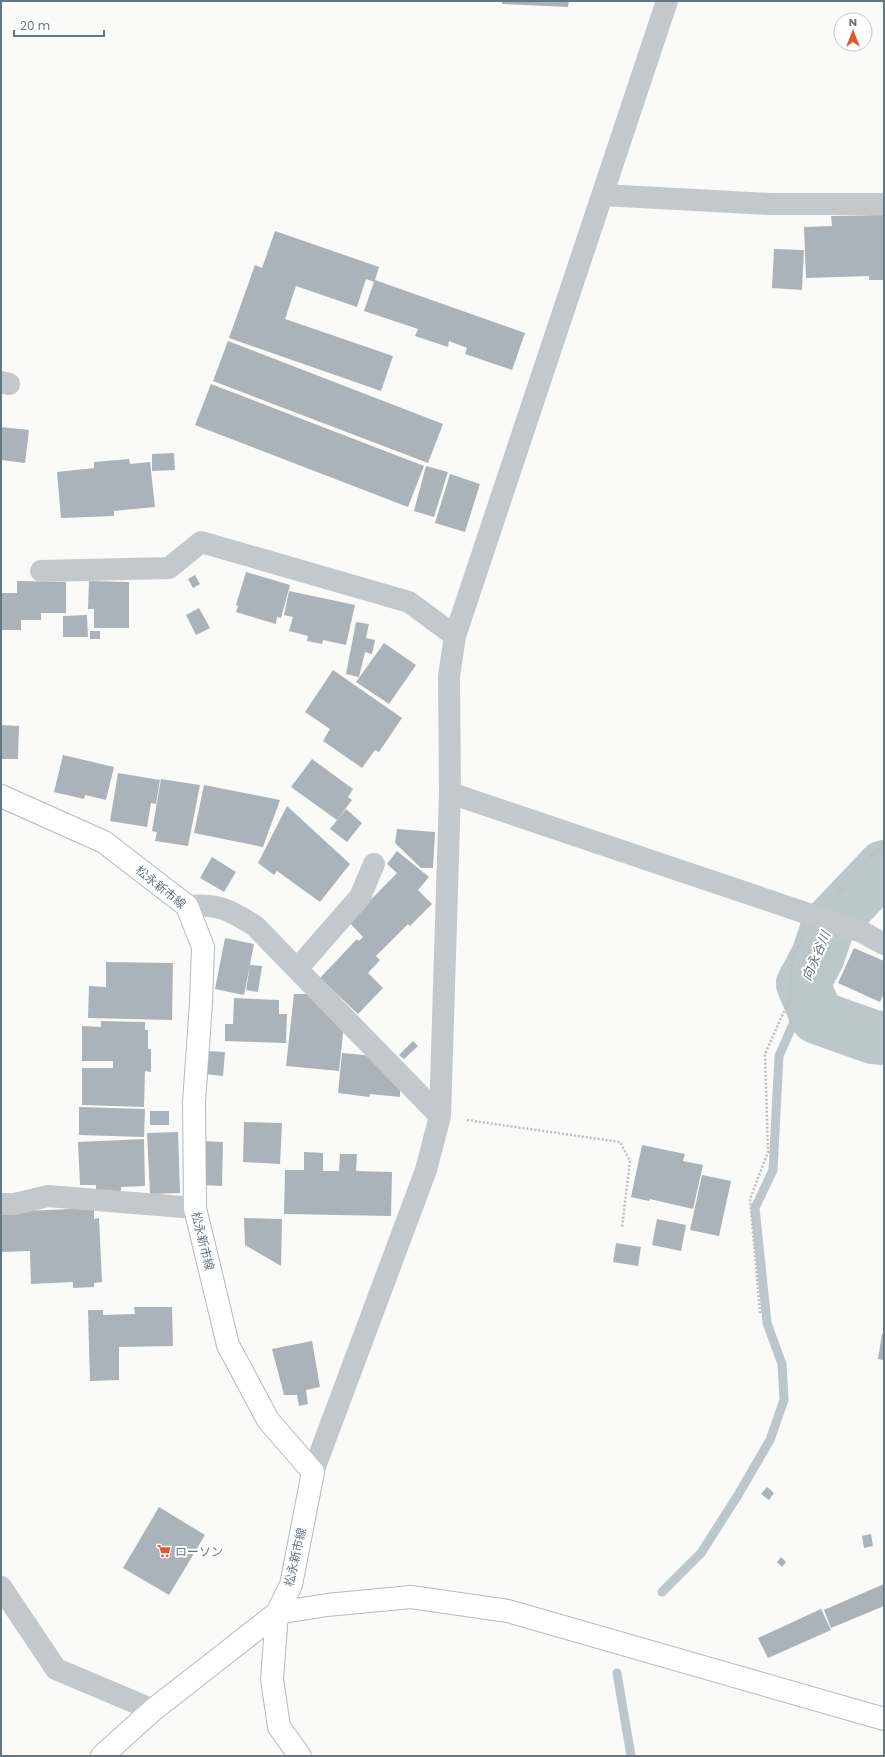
<svg xmlns="http://www.w3.org/2000/svg" width="885" height="1757" viewBox="0 0 885 1757" font-family="Poppins,'Noto Sans JP',sans-serif">
	<rect width="100%" height="100%" fill="#fafaf8"/>
	<g fill="none" stroke-linecap="round" stroke-linejoin="round">
		<path stroke="#bbc7cb" stroke-width="9" d="M662 1592 701 1553 738 1495 770 1440 784 1400 782 1364 767 1323 755 1208 773 1170 779 1056 794 1022 803 984
			M617 1673 631 1756"/>
		<path stroke="#bbc7cb" stroke-width="54" d="M884 867 828 926 818 956 803 984 817 1017 873 1037 884 1038"/>
	</g>
	<path fill="#aab3b9" d="M502 1H569L568 7 502 4Z
		M884 215V280H869V276L806 278 804 227 832 226 831 216Z
		M275 231 379 267 375 280 525 333 512 370 465 354 467 348 449 341 448 347 415 336 418 329 364 311 374 282 366 279 357 307 296 286 285 319 393 356 381 391 229 338 255 265 262 268Z
		M774 249 804 250 802 290 772 288Z
		M228 341 443 424 428 463 213 381Z
		M211 384 424 466 408 507 195 425Z
		M1 427 29 430 25 463 1 460Z
		M174 453 175 470 152 471V454Z
		M129 459 130 464 150 462 155 507 114 511V516L61 518 57 472 94 468V462Z
		M426 466 448 472 434 517 414 511Z
		M450 474 480 484 465 532 435 523Z
		M246 572 290 585 281 618 277 617 276 624 236 612 238 606 236 605Z
		M195 575 200 584 193 588 188 579Z
		M17 581 66 582V613H41V620H21V630H1V593H17Z
		M89 581 129 582V628H94V609H88Z
		M289 591 355 605 346 645 323 640 322 644 307 641 308 636 289 631 293 617 284 615Z
		M199 608 210 628 196 635 186 615Z
		M87 615 88 637H63V616Z
		M356 622 369 624 366 638 375 640 372 654 365 652 359 677 346 674Z
		M90 631H100V639H90Z
		M384 643 416 665 389 704 356 682Z
		M333 670 402 718 379 752 375 750 362 768 323 741 330 729 305 712Z
		M1 725 19 726 18 759H1Z
		M63 755 114 767 106 800 85 795 84 799 54 792Z
		M312 759 353 789 348 797 352 800 337 820 291 787Z
		M118 773 160 780 156 804 151 803 147 827 110 821Z
		M161 779 200 785 188 846 155 841 157 832 152 831Z
		M204 785 280 800 263 847 194 833Z
		M287 806 350 864 320 902 277 871 274 875 258 863Z
		M346 809 362 823 347 842 330 829Z
		M397 829 435 832 433 868H421L395 843Z
		M397 851 429 877 418 890 432 904 410 926 408 924 376 956 380 960 368 973 383 988 358 1014 320 978 357 939 359 941 363 937 349 922 397 873 387 864Z
		M212 857 236 872 224 892 200 878Z
		M225 938 254 944 244 995 215 989Z
		M854 948 884 961V993L880 1002 838 983Z
		M106 962 173 963 172 1020 88 1018 89 986 106 987Z
		M250 965 262 966 258 992 246 990Z
		M294 994H312L344 1025 339 1071 286 1066Z
		M234 998 279 1000V1014H287L286 1043 225 1041V1024H233Z
		M101 1021 145 1022V1030H148V1049H151V1072L145 1071 144 1107 82 1105V1068H113V1061H82V1026L101 1027Z
		M413 1041 418 1046 404 1059 399 1055Z
		M207 1051 225 1052 223 1076 205 1074Z
		M342 1053 374 1056 400 1088V1097L370 1094 369 1097 338 1093Z
		M79 1107 145 1109 144 1137 79 1135Z
		M150 1111H169V1125H150Z
		M244 1122 282 1123 280 1164 243 1162Z
		M178 1132 180 1193 150 1194 147 1133Z
		M144 1139 145 1186 121 1187V1193L96 1194V1185H80L78 1142Z
		M203 1141 223 1142 222 1186 202 1185Z
		M642 1145 685 1154 683 1161 703 1165 693 1209 650 1199 649 1201 631 1197Z
		M304 1152 323 1153V1171H339L340 1154H357L356 1171 392 1172 391 1216 284 1214 285 1170H304Z
		M702 1175 731 1181 719 1236 690 1230Z
		M94 1208V1219L99 1218 102 1282 94 1283V1287L73 1288V1282L31 1284 30 1251 1 1252V1212Z
		M244 1218 282 1219 281 1266 245 1245Z
		M657 1219 686 1225 681 1251 652 1245Z
		M616 1243 641 1247 638 1266 613 1262Z
		M134 1307H172L173 1346 119 1347V1380L90 1381 88 1310H103V1315L135 1314Z
		M882 1334H884V1360L878 1359Z
		M312 1341 320 1387 306 1390 308 1404 299 1406 297 1395H284L272 1349Z
		M767 1487 774 1493 769 1500 761 1494Z
		M159 1507 205 1535 169 1595 123 1568Z
		M871 1534 873 1546 864 1548 862 1536Z
		M781 1557 786 1562 782 1567 777 1562Z
		M884 1584V1606L831 1628 824 1610Z
		M821 1609 831 1630 768 1658 758 1638Z"/>
	<g fill="none" stroke-linecap="round" stroke-linejoin="round">
		<g stroke="#b3babf" stroke-width="24">
			<path id="secondary" d="M1 796 104 842 187 906 203 947 201 1003 194 1102 195 1208 228 1345 268 1420 313 1472 291 1585 277 1613 272 1679 279 1727 300 1756
				M102 1756 153 1710 277 1613 327 1605 411 1597 508 1611 884 1719"/>
		</g>
		<path stroke="#bbbfc2" stroke-width="2.5" stroke-dasharray="2 2" stroke-linecap="butt" d="M837 895 884 843
			M467 1120 620 1142 630 1161 622 1227
			M760 1313 750 1199 768 1152 765 1054 790 998 792 958 803 940"/>
		<path stroke="#c3c8cc" stroke-width="22" d="M603 195 770 204H884
			M1 382 9 384
			M41 571 169 568 201 542 409 602 455 636
			M450 793 862 932 884 944
			M187 906C218 903 230 910 255 926L440 1116
			M297 969 360 897 374 864
			M1 1204H15L48 1196 195 1208
			M313 1472 426 1170 440 1116 450 793 449 676 455 636 667 1
			M1 1587 56 1669 153 1710"/>
		<use href="#secondary" stroke="#fff" stroke-width="22"/>
	</g>
	<defs>
		<g id="supermarket-bare" transform="scale(1.08)"><path d="M-6-5.5h2.5l.6 2H6L4.5 2H-2.5L-4.4-4H-6ZM-1.5 3.2a1.3 1.3 0 1 0 .1 0ZM3 3.2a1.3 1.3 0 1 0 .1 0Z" fill="#e4572e" stroke="#fff" stroke-width="2.5" paint-order="stroke"/></g>
	</defs>
	<g fill-rule="evenodd">
		<use href="#supermarket-bare" x="164" y="1551"/>
	</g>
	<g text-anchor="middle" dominant-baseline="central" stroke-width="4" stroke-linejoin="round" paint-order="stroke">
		<g font-size="12" fill="#657683" stroke="#fff">
			<text transform="translate(161 887) rotate(39)">松永新市線</text>
			<text transform="translate(203 1241) rotate(76)">松永新市線</text>
			<text transform="translate(295 1557) rotate(-77)">松永新市線</text>
		</g>
		<g font-size="12" fill="#657683" stroke="#fff" text-anchor="start">
			<text x="175" y="1551">ローソン</text>
		</g>
		<g font-size="13" font-style="italic" fill="#60757c" stroke="#fff">
			<text transform="translate(816 956) rotate(-67)">向永谷川</text>
		</g>
	</g>
	<rect width="885" height="1757" fill="none" stroke="#657683" stroke-width="4"/>
	<g transform="translate(853 32)"><circle r="19" fill="#ffffff" stroke="#c1c8cd"/>
	<path d="M0-3L7 15L0 10L-7 15Z" fill="#e4572e"/>
	<text y="-6" font-size="11" font-weight="bold" text-anchor="middle" fill="#657683">N</text>
	</g>
	<path d="M14 30v6h90v-6" fill="none" stroke="#657683" stroke-width="2"/>
	<text x="20" y="30" font-size="12" fill="#657683" stroke="#ffffff" stroke-width="3" paint-order="stroke">20 m</text>
</svg>
